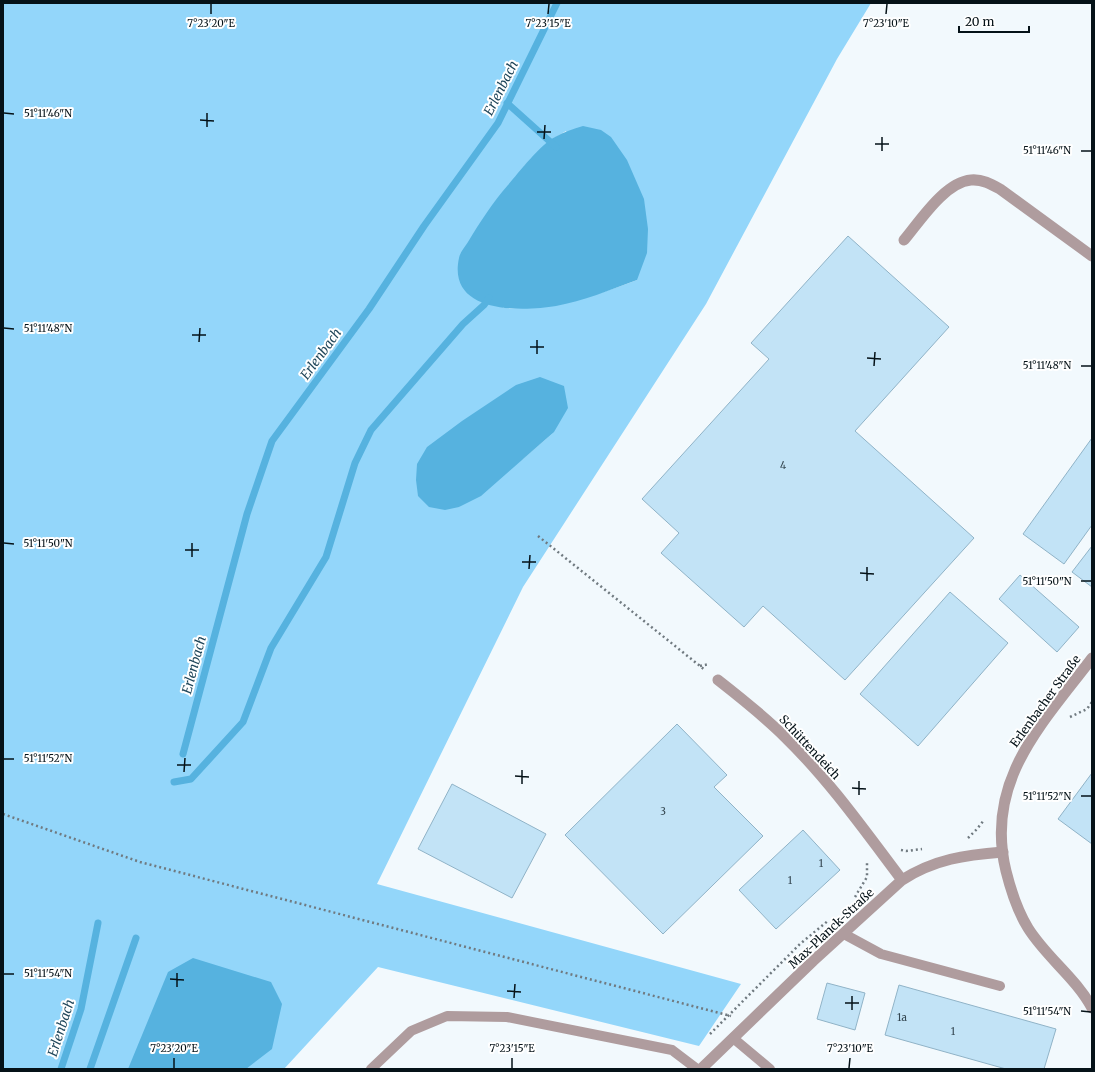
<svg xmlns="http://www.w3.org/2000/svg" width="1095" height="1072" viewBox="0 0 1095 1072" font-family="Merriweather,serif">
	<rect width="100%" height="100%" fill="#f2f9fd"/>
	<path fill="#93d6fa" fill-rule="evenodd" d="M3 3H871L837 59 706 304 523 587 377 884 741 984 699 1046 378 967 284 1069H3ZM566 131 637 280C592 297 552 310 503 308L524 166 554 138ZM554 432 524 458 459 507Z"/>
	<path fill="#56b2df" d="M583 126 601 130 611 137 627 160 644 199 648 229 647 253 637 280C610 290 583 301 556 306 520 312 447 313 459 258 460 252 465 247 468 242 480 222 493 202 508 185 520 171 539 146 555 137 564 132 573 129 583 126Z
		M540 377 564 386 568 408 554 432 481 496 459 507 445 510 429 507 418 496 416 480 417 464 427 447 462 421 516 385Z
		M193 958 271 982 282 1004 272 1049 246 1069H128L168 972Z"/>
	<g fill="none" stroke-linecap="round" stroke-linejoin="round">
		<path stroke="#56b2df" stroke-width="7" d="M507 103 556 147
			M183 754 247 514 272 441 369 309 424 226 498 123 557 3
			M174 782 191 779 243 722 271 648 326 557 355 463 371 430 463 324 484 305 489 298
			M61 1069 81 1009 98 923
			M90 1069 136 938"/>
	</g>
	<path fill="#c2e3f6" stroke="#90b3c7" d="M848 236 949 327 855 431 974 538 845 680 763 606 744 627 661 553 679 533 642 499 769 359 751 343Z
		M1092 438V525L1064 564 1023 534Z
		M1092 546V587L1072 572Z
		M1020 575 1079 627 1057 652 999 599Z
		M950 592 1008 643 918 746 860 694Z
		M677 724 727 775 714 787 763 836 663 934 565 835Z
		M1092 773V844L1058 819Z
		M452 784 546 834 512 898 418 849Z
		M803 830 840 870 776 929 739 890Z
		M827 983 865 993 855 1030 817 1019Z
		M899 985 1056 1029 1044 1069H1006L885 1035Z"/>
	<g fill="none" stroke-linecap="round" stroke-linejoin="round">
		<path stroke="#707a80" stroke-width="2.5" stroke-dasharray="2 3" stroke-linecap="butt" d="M538 536 705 670
			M700 666 709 664
			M1070 717 1087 709 1092 702
			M3 814 140 862 731 1016
			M968 838 977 829 984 820
			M901 850 906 851 922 849
			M855 897 867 877V863
			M710 1034 800 944 829 920"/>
		<path stroke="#af9c9e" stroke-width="10" d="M844 934 881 954 1000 986
			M733 1038 770 1069
			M371 1069 411 1031 447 1016 507 1017 672 1050 697 1069"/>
		<path stroke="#af9c9e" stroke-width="11" d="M904 240C920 221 945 182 971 180 982 179 991 184 1000 189L1092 256
			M718 680C741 698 764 716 785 737 829 780 865 831 902 880
			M701 1069 813 961 902 880C935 859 965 855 1003 852"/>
		<path stroke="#af9c9e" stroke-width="11" d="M1092 658C1042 724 984 781 1006 871 1011 891 1017 910 1028 928 1046 957 1076 978 1092 1008"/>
	</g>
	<path fill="none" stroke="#051218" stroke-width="1.5" d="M211 14V4M548 14 549 4M886 14 887 4M4 113 14 114M200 120 214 121M207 127V113M537 132H551M544 139 545 125M875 144H889M882 151V137M1081 151H1091M4 328 14 329M192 335H206M199 342 200 328M530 347H544M537 354V340M867 358 881 359M874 366 875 352M1081 366H1091M4 543 14 544M185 550H199M192 557V543M522 562H536M529 569 530 555M860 573 874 574M867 581V567M1081 581H1091M4 759H14M177 765H191M184 772 185 758M515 776 529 777M522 784V770M852 788 866 789M859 795V781M1081 796H1091M4 974H14M170 979 184 980M177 987V973M507 991 521 992M514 998 515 984M845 1003H859M852 1010V996M1081 1011 1091 1012M174 1068V1058M512 1068V1058M849 1068 850 1058"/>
	<g text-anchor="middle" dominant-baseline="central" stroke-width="4" stroke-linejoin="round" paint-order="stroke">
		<g font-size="10" fill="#344650">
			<text x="783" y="465">4</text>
			<text x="663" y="811">3</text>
			<text x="821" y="863">1</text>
			<text x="790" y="880">1</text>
			<text x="902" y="1017">1a</text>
			<text x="953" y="1031">1</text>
		</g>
		<g font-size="12" fill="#051218" stroke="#fff">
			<text transform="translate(1045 701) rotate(-54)">Erlenbacher Straße</text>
			<text transform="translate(810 747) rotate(47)">Schüttendeich</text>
			<text transform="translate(831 928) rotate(-43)">Max-Planck-Straße</text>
		</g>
		<g font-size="13" font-style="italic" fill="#20475b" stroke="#fff">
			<text transform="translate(501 88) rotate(-63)">Erlenbach</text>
			<text transform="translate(321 354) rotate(-54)">Erlenbach</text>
			<text transform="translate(194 665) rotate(-75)">Erlenbach</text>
			<text transform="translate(61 1028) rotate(-72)">Erlenbach</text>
		</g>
	</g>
	<g font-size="10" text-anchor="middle" fill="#051218" stroke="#fff" stroke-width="4" stroke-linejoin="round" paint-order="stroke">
		<text x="211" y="27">7°23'20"E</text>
		<text x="548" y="27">7°23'15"E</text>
		<text x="886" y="27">7°23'10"E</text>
		<text x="48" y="117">51°11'46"N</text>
		<text x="1047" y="154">51°11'46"N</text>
		<text x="48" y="332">51°11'48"N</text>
		<text x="1047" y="369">51°11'48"N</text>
		<text x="48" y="547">51°11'50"N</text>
		<text x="1047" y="585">51°11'50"N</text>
		<text x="48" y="762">51°11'52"N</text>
		<text x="1047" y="800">51°11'52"N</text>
		<text x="48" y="977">51°11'54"N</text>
		<text x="1047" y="1015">51°11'54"N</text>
		<text x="174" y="1052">7°23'20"E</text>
		<text x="512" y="1052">7°23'15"E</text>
		<text x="850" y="1052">7°23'10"E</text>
	</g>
	<rect width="1095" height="1072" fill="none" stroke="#051218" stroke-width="8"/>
	<path d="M959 26v6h70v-6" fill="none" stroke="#051218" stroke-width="2"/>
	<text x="965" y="26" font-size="12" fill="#051218" stroke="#ffffff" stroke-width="3" paint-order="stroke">20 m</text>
</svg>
